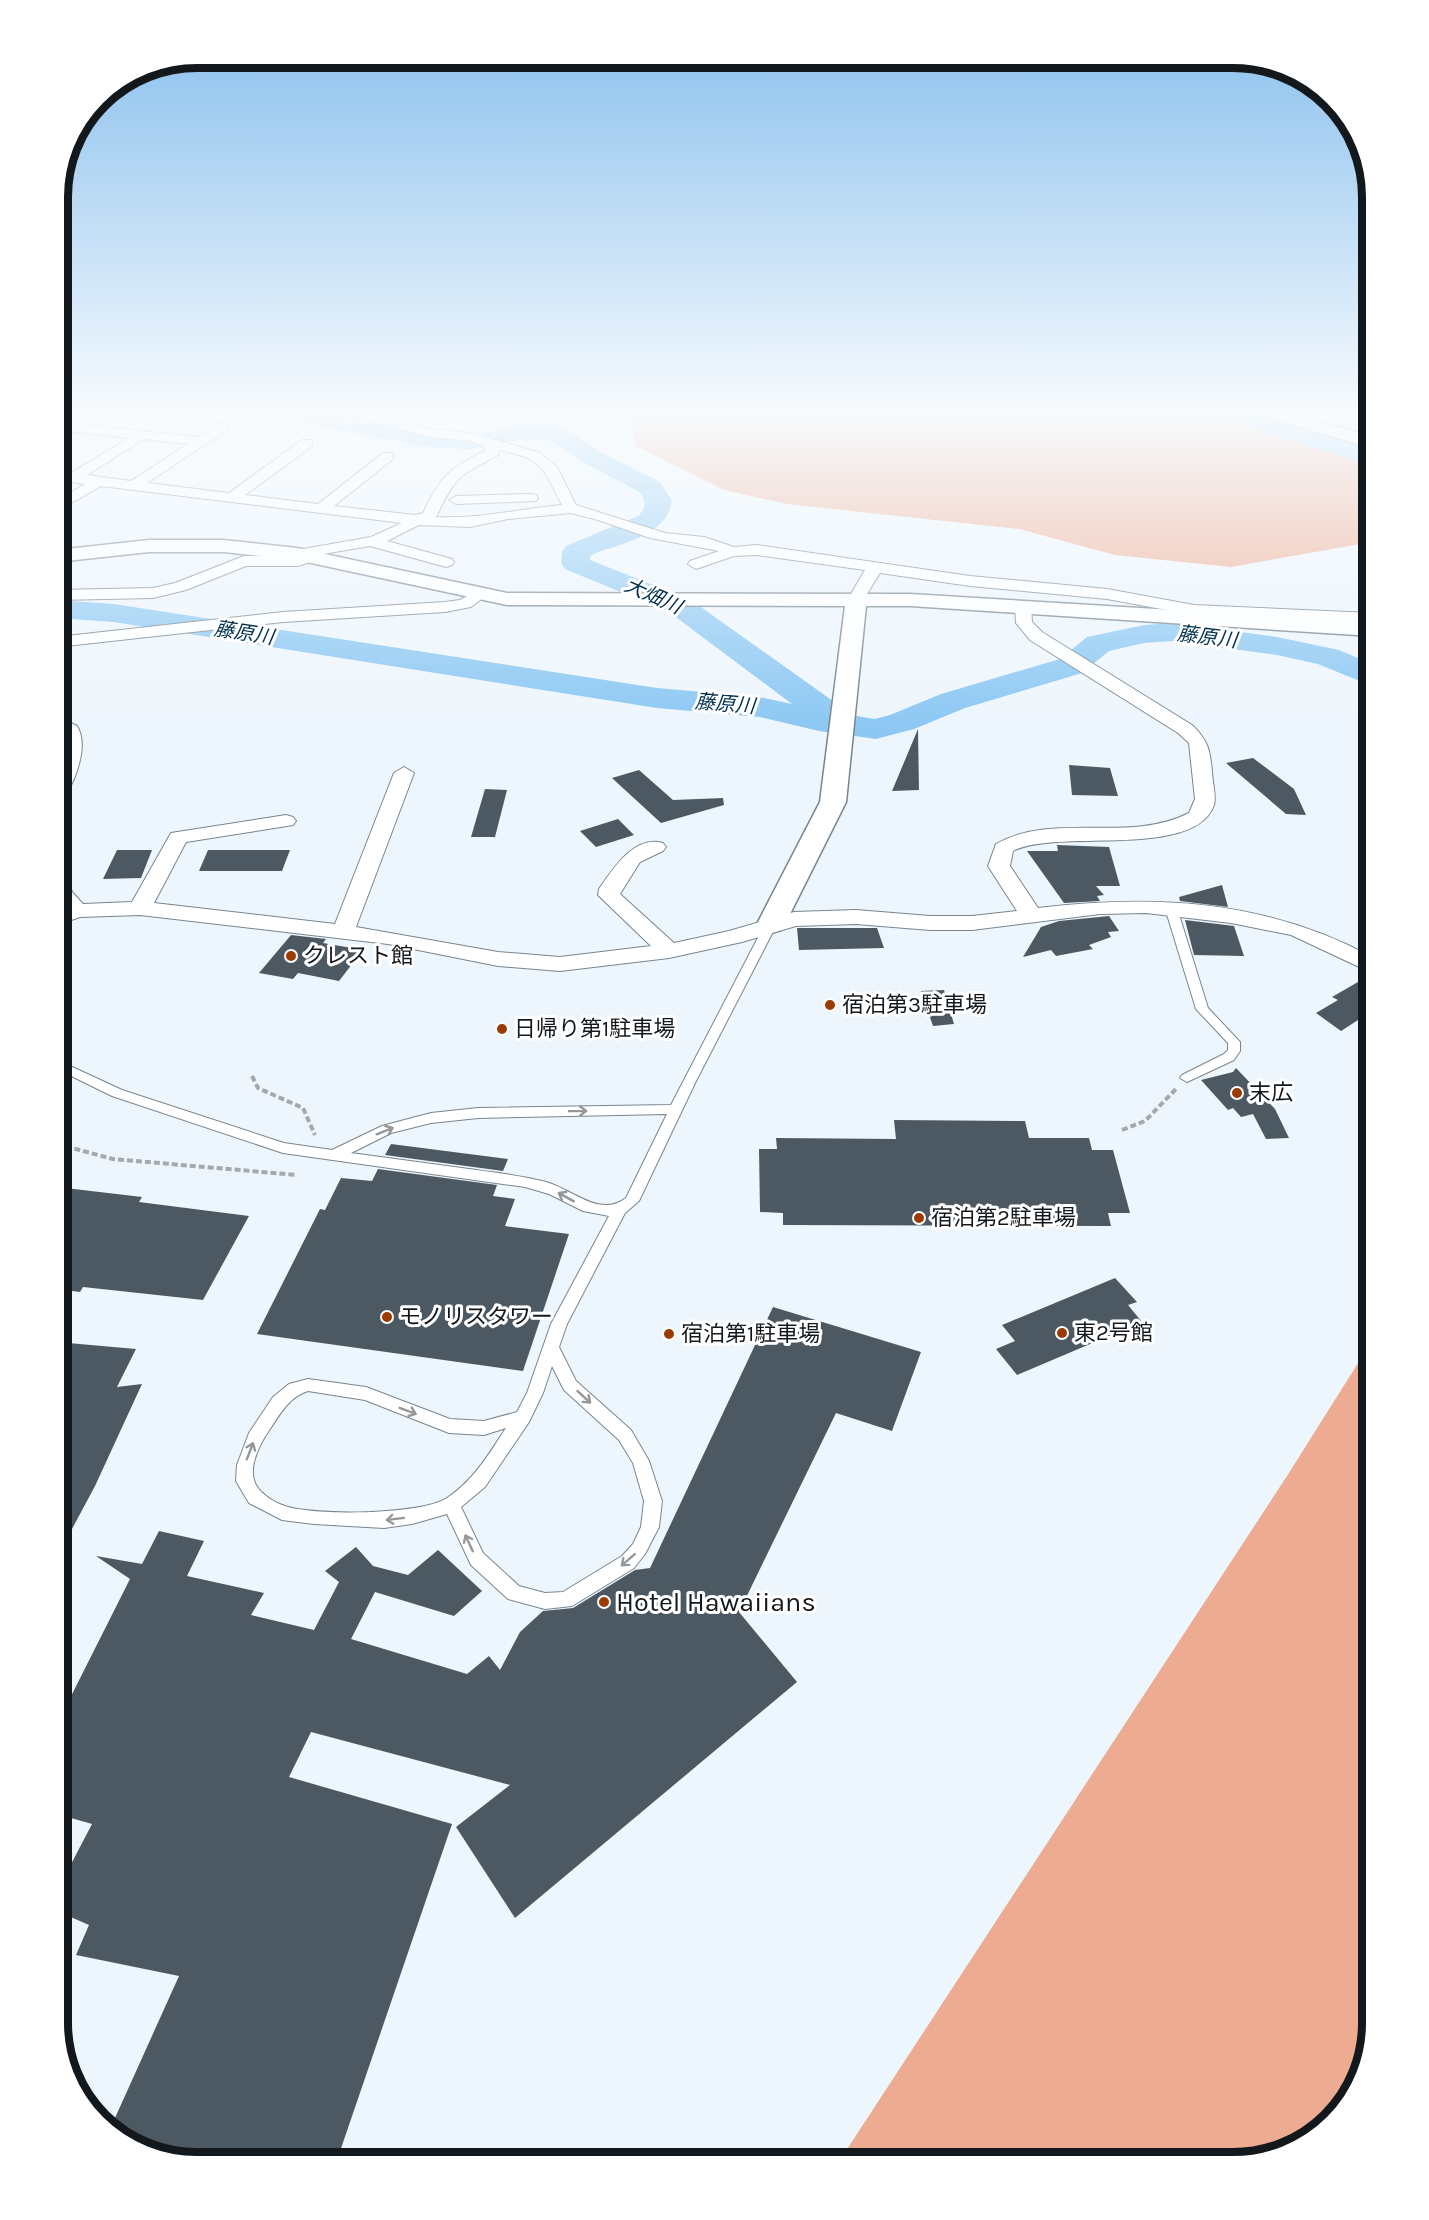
<svg xmlns="http://www.w3.org/2000/svg" width="1429" height="2220" viewBox="0 0 1429 2220" font-family="Karla,'Noto Sans JP',sans-serif">
	<rect width="100%" height="100%" fill="#eef6fd"/>
	<path fill="#edab91" d="M630 413H1233L1348 442 1372 451V542L1231 567 1115 555 1019 529 787 504 724 490 636 446Z
		M1372 1341V2023L1349 2101 1294 2148 1232 2163H838L1287 1476Z"/>
	<g fill="none" stroke-linecap="round" stroke-linejoin="round">
		<path fill="#8dc8f3" fill-rule="evenodd" d="M271 413H321L435 434 473 435 516 426 554 425 563 427 601 452 660 482 672 501C667 535 624 543 596 553L590 556V560L691 600 840 706 844 714 875 719 890 715 941 694 1060 659 1087 637 1144 625 1173 623 1277 637 1339 650 1372 664V686L1318 664 1277 655 1173 641 1144 643 1109 651 1082 673 965 708 914 729 876 739 819 731 760 717 657 708 114 622 57 618V600L114 604 657 688 760 697 792 704 669 612 565 569 561 563 562 552 566 546 638 516C646 508 646 502 641 493L583 462 549 439 516 440 473 449 435 448 283 420 275 418Z
			M1218 413H1254L1372 450V466L1222 418Z"/>
	</g>
	<path fill="#4d5962" d="M918 729 919 790 892 791Z
		M1253 758 1294 789 1306 815 1286 814 1226 763Z
		M1069 765 1110 768 1118 796 1072 795Z
		M639 770 673 800 723 798 724 805 661 823 612 778Z
		M485 789 507 790 495 837H471Z
		M618 819 634 835 596 847 580 831Z
		M1057 845 1109 847 1120 886H1096L1104 895 1097 896 1100 901 1064 903 1027 851H1058Z
		M117 850H152L141 878 103 879Z
		M208 850H290L282 871H199Z
		M1222 885 1228 907 1180 901 1179 897Z
		M1109 916 1119 931 1108 932 1111 937 1089 945 1093 949 1056 956 1051 950 1023 957 1041 927 1059 921Z
		M1185 920 1234 926 1244 956 1194 955Z
		M797 928H877L884 948 799 950Z
		M291 935 326 939 323 943 363 950 339 981 298 973 293 979 259 973Z
		M1370 975 1372 1011 1341 1031 1316 1013 1338 1000 1332 997Z
		M944 990 954 1024 933 1026 921 991Z
		M1236 1068 1275 1109 1289 1138 1266 1139 1253 1114 1241 1117 1233 1108 1228 1110 1201 1080 1233 1072Z
		M894 1120 1025 1121 1029 1138H1089L1092 1150H1113L1130 1213H1108L1111 1226 783 1225V1213L760 1212 759 1149H777L776 1138 896 1139Z
		M391 1144 508 1159 503 1171 385 1155Z
		M378 1169 497 1185 493 1196 515 1199 505 1226 569 1234 523 1371 257 1334 320 1209 325 1210 341 1178 372 1181Z
		M57 1187 142 1197 139 1202 249 1216 203 1300 83 1287 80 1292 57 1289Z
		M1115 1278 1137 1302 1128 1305 1142 1322 1017 1375 996 1349 1015 1341 1002 1325Z
		M773 1307 921 1352 892 1431 836 1413 739 1612 797 1682 515 1918 456 1827 510 1785 311 1732 289 1777 452 1824 336 2163H188L119 2140 110 2129 179 1976 76 1955 89 1925 57 1911V1891L92 1824 57 1814V1724L130 1579 96 1556 142 1564 159 1531 204 1541 187 1576 264 1593 251 1615 314 1630 339 1582 325 1571 356 1547 373 1566 408 1575 438 1550 482 1591 454 1616 375 1592 351 1639 467 1674 489 1656 500 1670 520 1632 543 1611 573 1608 635 1570 650 1568Z
		M57 1342 136 1349 117 1387 142 1384 95 1486 57 1557Z"/>
	<g fill="none" stroke-linecap="round" stroke-linejoin="round">
		<g stroke="#78858e" stroke-width="2">
			<path id="lane" d="M1171 905 1177 908 1208 1008 1240 1042V1051L1234 1060 1187 1082 1180 1078 1182 1075 1224 1054 1228 1050V1043L1196 1009 1165 908Z
				M771 920 777 924 696 1081 639 1201 625 1213 567 1324 559 1347 576 1381 631 1430 649 1461 662 1501 659 1527 645 1554 634 1568 572 1606 545 1609 508 1599 471 1565 447 1514 412 1524 384 1528 314 1524 282 1520 249 1503 236 1481 237 1465 249 1433 273 1397 289 1384 308 1379 366 1387 450 1419 484 1421 517 1412 527 1393 551 1324 609 1216 583 1211 549 1194 525 1187 283 1153 112 1096 57 1069V1060L122 1090 284 1143 332 1150 382 1126 431 1113 478 1108 671 1105 765 924ZM667 1114 626 1198C599 1218 574 1190 546 1182 521 1175 495 1173 469 1169 430 1164 390 1158 351 1153L391 1133 431 1123 478 1118ZM552 1366 564 1390 619 1440 633 1463 644 1501 641 1527 633 1544 622 1556 563 1592 545 1593 519 1586 483 1553 461 1507 485 1487 529 1422 543 1393ZM308 1391 365 1400 449 1433 484 1435 506 1428C489 1454 474 1480 447 1498 421 1515 314 1516 285 1506 273 1502 257 1492 254 1480 249 1464 261 1442 270 1429 280 1414 289 1397 308 1391Z"/>
		</g>
		<g stroke="#78858e" stroke-width="2">
			<path id="street" d="M354 413H374L429 429 472 433 540 453 557 467 576 505 665 533 704 537 734 547 757 545 970 576 1107 589 1194 605 1372 613V623L1194 615 1107 599 970 586 880 573 862 602 856 604 848 599 865 570 757 555 734 556 696 569 688 564 690 561 719 551 650 538 598 520 571 513 508 519 470 527 419 525 387 541 452 559 454 562 452 565 446 567 370 546 317 555 316 560 298 566H246L186 590 153 598 57 600V590L153 588 175 583 244 556H291L292 551 371 537 402 523 101 486 57 511V501L85 484 57 480V472L71 473 129 438 57 430V422L198 437 217 424H227V430L147 483 229 493 302 440H312V446L245 495 318 504 383 453H393V459L334 506 415 515 423 513C442 474 448 470 486 450L484 446 470 441 428 437 355 416ZM144 439 188 444 131 481 87 475ZM499 450C545 459 542 468 562 505 519 509 478 519 436 517 457 475 457 477 498 455Z
				M531 494 536 495 538 498 536 501 456 504 449 500 456 496Z
				M480 589 488 594 471 607 445 612 283 622 57 647V637L283 612 445 602 460 600Z
				M1023 601 1031 606 1032 622 1042 632 1192 725C1212 744 1210 755 1213 782 1214 789 1216 798 1214 805 1195 860 1057 828 1013 851L1010 866 1038 908C1154 894 1267 900 1372 957V973L1291 935 1231 923 1146 913 1100 914 972 930H930L856 924 796 926 742 942 669 958 560 971 498 966 388 944 140 915 80 917 57 925V911L63 908 57 901V870L65 871 72 892 83 904 132 902 171 833 286 815 293 817 296 821 293 825 186 842 154 903 335 924 394 773 404 767 414 773 356 927 498 952 560 957 651 946 598 895 599 889C613 869 634 835 663 843L666 847 663 851 640 862 620 894 674 943 729 931 794 912 856 910 930 916H972L1017 911 988 866 996 844C1055 811 1128 844 1189 813L1195 799 1189 743 1178 733 1030 640 1016 623 1015 606Z
				M57 716 77 726C89 745 76 780 64 797L57 799V771L61 746Z"/>
		</g>
		<g stroke="#78858e" stroke-width="3">
			<path id="secondary" d="M149 540H224L297 548 507 593 910 594 1372 622V636L910 606H866L846 802 785 924 781 930 771 933 761 930 757 924 820 802 845 606 507 605 297 560 224 552H149L57 562V550Z"/>
		</g>
		<g stroke="#78858e" stroke-width="3">
			<path id="primary" d="M1264 413H1290L1372 437V448L1266 417Z"/>
		</g>
		<path stroke="#a2a9af" stroke-width="4" stroke-dasharray="6 3" stroke-linecap="butt" d="M252 1076 258 1088 303 1108 315 1135
			M1122 1130 1145 1121 1176 1089
			M57 1144 113 1159 297 1175"/>
		<use href="#lane" fill="#fff" fill-rule="evenodd"/>
		<use href="#street" fill="#fff" fill-rule="evenodd"/>
		<use href="#secondary" fill="#fff" fill-rule="evenodd"/>
		<use href="#primary" fill="#fff" fill-rule="evenodd"/>
	</g>
	<defs><path id="oneway-shaft" d="M-6 0H5M1.5-3L5.5 0L1.5 3" fill="none" stroke-width="1.6" stroke-linecap="round" stroke-linejoin="round" transform="scale(1.5)"/></defs>
	<g stroke="#959799">
		<use href="#oneway-shaft" transform="translate(578 1111) rotate(-1)"/>
		<use href="#oneway-shaft" transform="translate(385 1131) rotate(-22)"/>
		<use href="#oneway-shaft" transform="translate(566 1197) rotate(-151)"/>
		<use href="#oneway-shaft" transform="translate(584 1397) rotate(42)"/>
		<use href="#oneway-shaft" transform="translate(408 1411) rotate(21)"/>
		<use href="#oneway-shaft" transform="translate(250 1451) rotate(-69)"/>
		<use href="#oneway-shaft" transform="translate(395 1519) rotate(173)"/>
		<use href="#oneway-shaft" transform="translate(469 1543) rotate(-115)"/>
		<use href="#oneway-shaft" transform="translate(628 1560) rotate(139)"/>
	</g>
	<linearGradient id="sky" x2="0" y2="1"><stop stop-color="#83bcec"/><stop offset="0.57" stop-color="#f7fbfe"/><stop offset="1" stop-color="#f7fbfe" stop-opacity="0"/></linearGradient>
	<rect width="1429" height="724" fill="url(#sky)"/>
	<g fill="#9d3a00" stroke="#fff" stroke-width="2">
		<circle cx="291" cy="956" r="6"/>
		<circle cx="830" cy="1005" r="6"/>
		<circle cx="502" cy="1029" r="6"/>
		<circle cx="1237" cy="1093" r="6"/>
		<circle cx="919" cy="1218" r="6"/>
		<circle cx="387" cy="1317" r="6"/>
		<circle cx="1062" cy="1333" r="6"/>
		<circle cx="669" cy="1334" r="6"/>
		<circle cx="604" cy="1602" r="6"/>
	</g>
	<g text-anchor="middle" dominant-baseline="central" stroke-width="6" stroke-linejoin="round" paint-order="stroke">
		<g font-size="20" font-style="italic" fill="#00314d" stroke="#fff">
			<text transform="translate(653 596) rotate(24)">大畑川</text>
			<text transform="translate(244 633) rotate(9)">藤原川</text>
			<text transform="translate(1207 637) rotate(7)">藤原川</text>
			<text transform="translate(725 704) rotate(5)">藤原川</text>
		</g>
		<g font-size="22" fill="#13181c" stroke="#fff" text-anchor="start">
			<text x="303" y="956">クレスト館</text>
			<text x="842" y="1005">宿泊第3駐車場</text>
			<text x="514" y="1029">日帰り第1駐車場</text>
			<text x="1249" y="1093">末広</text>
			<text x="931" y="1218">宿泊第2駐車場</text>
			<text x="399" y="1317">モノリスタワー</text>
			<text x="1074" y="1333">東2号館</text>
			<text x="681" y="1334">宿泊第1駐車場</text>
		</g>
		<g font-size="27" fill="#13181c" stroke="#fff" text-anchor="start">
			<text x="616" y="1602">Hotel Hawaiians</text>
		</g>
	</g>
	<path d="M0 0H1429V2220H0ZM197 68H1233A129 129 0 0 1 1362 197V2023A129 129 0 0 1 1233 2152H197A129 129 0 0 1 68 2023V197A129 129 0 0 1 197 68Z" fill="#fff" fill-rule="evenodd"/>
	<path fill="none" stroke="#13181c" stroke-width="8" d="M197 68H1233A129 129 0 0 1 1362 197V2023A129 129 0 0 1 1233 2152H197A129 129 0 0 1 68 2023V197A129 129 0 0 1 197 68Z"/>
</svg>
